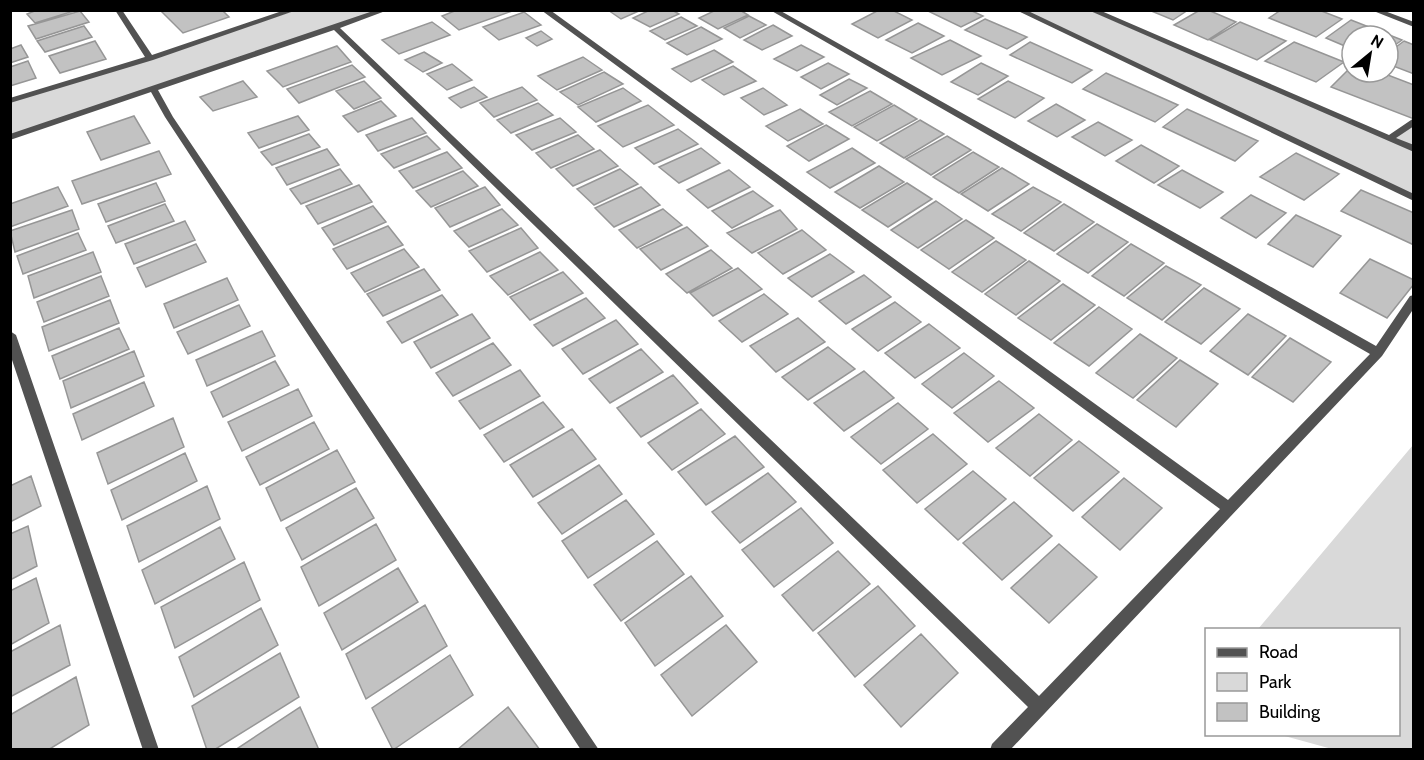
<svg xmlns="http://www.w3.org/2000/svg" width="1424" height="760" viewBox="0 0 1424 760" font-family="Cabin,sans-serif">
	<rect width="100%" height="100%" fill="#fff"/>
	<path fill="#d9d9d9" d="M294 11H385L11 137 10 101Z
		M1019 11H1091L1388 139 1413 121V198Z
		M1413 445V749H1332L1281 735 1398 734V630L1258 629Z"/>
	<path fill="#c2c2c2" stroke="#969696" stroke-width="1.5" d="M37 10H77L35 23 27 14Z
		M160 10H222L229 17 183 33Z
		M457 10H515L459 30 442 16Z
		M608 10H641L621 19Z
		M650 10H672L679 14 650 27 633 18Z
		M716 10H740L748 15 718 29 699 18Z
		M879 10H892L912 20 878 38 852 24Z
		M926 10H970L983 16 961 27Z
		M1149 10H1188L1173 20Z
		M1200 10H1208L1236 22 1208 40 1174 25Z
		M1281 10H1319L1342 19 1316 37 1269 18Z
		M80 11 89 22 36 39 28 26Z
		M524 12 541 25 499 40 483 27Z
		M749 16 766 25 740 38 724 28Z
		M681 17 697 26 665 40 650 31Z
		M985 19 1027 37 1007 49 965 30Z
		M1351 20 1402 40 1388 50V36H1352V49L1326 38Z
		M432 22 450 35 399 54 382 40Z
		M1240 22 1286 41 1257 60 1210 40Z
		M918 23 944 36 912 53 886 40Z
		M773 25 792 36 762 50 744 40Z
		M84 26 92 37 45 52 37 41Z
		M701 27 722 39 687 55 667 43Z
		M541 31 552 39 537 46 526 38Z
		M950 40 981 56 942 75 911 58Z
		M95 41 106 59 60 73 49 56Z
		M1404 41 1414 45V74L1388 64V53Z
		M1030 42 1092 70 1072 83 1010 55Z
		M1294 42 1344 62 1316 82 1265 61Z
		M21 45 28 57 10 63V49Z
		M801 45 824 57 797 71 774 59Z
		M337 46 351 62 283 87 267 71Z
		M714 50 733 62 691 82 672 69Z
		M424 52 442 63 423 72 405 60Z
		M583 57 602 70 557 90 538 76Z
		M28 61 36 78 10 86V67Z
		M828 63 849 74 821 89 801 77Z
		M981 63 1008 76 978 95 951 82Z
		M452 64 472 80 447 90 427 74Z
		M352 65 365 77 299 103 287 89Z
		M733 66 756 81 724 95 702 80Z
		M1352 66V72H1380L1414 85V119L1331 87Z
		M604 72 623 84 578 105 560 92Z
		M1106 73 1178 105 1155 122 1083 89Z
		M849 79 867 88 837 105 820 95Z
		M243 81 257 97 213 111 200 97Z
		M364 81 381 98 354 109 336 91Z
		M1008 81 1044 98 1015 118 978 99Z
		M474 87 487 97 461 108 449 98Z
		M522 87 537 100 494 117 480 103Z
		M623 88 641 101 596 122 578 107Z
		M763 88 787 105 764 115 741 98Z
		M870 91 892 104 852 126 829 112Z
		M381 101 396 116 358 132 343 116Z
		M538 103 553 115 511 133 497 120Z
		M1056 104 1085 120 1057 137 1028 121Z
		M648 105 674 125 623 147 598 126Z
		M894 105 917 119 877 141 854 127Z
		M800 109 823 124 788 141 766 126Z
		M1187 109 1258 141 1235 161 1163 127Z
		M134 116 150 143 101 160 87 132Z
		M298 116 309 130 259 148 248 133Z
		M412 118 426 133 378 151 366 135Z
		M560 118 576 132 532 150 516 135Z
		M920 120 944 134 904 158 880 143Z
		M1098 122 1132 140 1105 156 1072 137Z
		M826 125 849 139 809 161 787 146Z
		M678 129 698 144 654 164 635 148Z
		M309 134 320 147 272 165 261 152Z
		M578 135 594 149 551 168 536 153Z
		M427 136 440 149 394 168 381 154Z
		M947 136 971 150 931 175 906 159Z
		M1141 145 1179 166 1154 183 1116 161Z
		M701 148 720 163 679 183 659 167Z
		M852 148 875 163 830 188 807 172Z
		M327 149 339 165 287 185 276 168Z
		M600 150 618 166 573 186 556 169Z
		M159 151 171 174 82 204 72 181Z
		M447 152 462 168 413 188 399 171Z
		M973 152 999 167 959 193 933 177Z
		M1296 153 1339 174 1304 200 1260 177Z
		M879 166 904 182 860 208 835 192Z
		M1002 168 1029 184 988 211 961 194Z
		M340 169 352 184 301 204 290 189Z
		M620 169 638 184 594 205 577 189Z
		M729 170 750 187 708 208 687 190Z
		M1182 170 1223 192 1200 208 1158 185Z
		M463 171 478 186 431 207 416 191Z
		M156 183 165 201 106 222 98 204Z
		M907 183 932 199 888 227 862 210Z
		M359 185 372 202 318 224 306 206Z
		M58 187 68 206 10 227V204Z
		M485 187 500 205 450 227 435 208Z
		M641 187 660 205 614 227 595 208Z
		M1033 187 1061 202 1021 231 992 214Z
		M1361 190 1414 213V245L1341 211Z
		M753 191 773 206 732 228 712 211Z
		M1251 195 1286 213 1256 238 1221 218Z
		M936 201 962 219 918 248 891 230Z
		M165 204 174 221 116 243 108 226Z
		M1064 204 1094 222 1054 251 1024 233Z
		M373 206 386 222 334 245 322 228Z
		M502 209 518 225 469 247 454 231Z
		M663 209 682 225 637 248 619 230Z
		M72 210 79 229 15 252 10 231Z
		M780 210 797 229 752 253 727 233Z
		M1296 215 1341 236 1313 267 1268 244Z
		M966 220 994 238 949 269 921 250Z
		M185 221 195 240 134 264 125 244Z
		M1097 224 1128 242 1088 273 1057 254Z
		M388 226 403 245 347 269 333 249Z
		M687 227 708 246 661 270 640 249Z
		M521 228 538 248 487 272 469 251Z
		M802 230 826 250 783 274 758 253Z
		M78 233 86 250 23 274 17 256Z
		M996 241 1026 260 982 292 952 272Z
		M196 244 206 262 146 287 137 268Z
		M1131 244 1164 263 1124 296 1092 276Z
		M404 249 419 267 365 292 351 273Z
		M711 250 732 268 687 293 666 274Z
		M93 252 101 272 34 298 28 276Z
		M540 252 558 270 508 295 490 276Z
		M830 254 854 272 812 297 788 278Z
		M1370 259 1414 280V284L1387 318 1340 293Z
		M1029 261 1060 281 1016 315 985 294Z
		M1166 266 1201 285 1162 320 1127 298Z
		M738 268 762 289 713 316 690 293Z
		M424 269 440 290 383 316 367 294Z
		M563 272 583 293 530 320 510 297Z
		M864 275 891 297 846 324 819 301Z
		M101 276 109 296 44 322 37 302Z
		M227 278 238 300 174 328 164 304Z
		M1063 284 1095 305 1051 340 1018 318Z
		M1204 288 1240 309 1201 344 1165 322Z
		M764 294 788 314 742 342 719 321Z
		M442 295 458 315 402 343 387 322Z
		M586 298 605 318 553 346 534 325Z
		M110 300 119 323 49 351 42 327Z
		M895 302 921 322 878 351 852 329Z
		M239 305 250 326 188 354 177 332Z
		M1099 307 1132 329 1089 366 1054 343Z
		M472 314 490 338 431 368 414 342Z
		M1248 314 1286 336 1248 375 1210 351Z
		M798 318 825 342 776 372 750 346Z
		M616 320 638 344 583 374 562 349Z
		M929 324 960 348 915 378 885 353Z
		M119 328 129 349 60 379 52 356Z
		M262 331 275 356 207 386 196 360Z
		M1140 334 1177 358 1133 398 1096 373Z
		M1290 338 1331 362 1293 402 1252 377Z
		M493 343 511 365 453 396 436 373Z
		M828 347 855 369 808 400 782 377Z
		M641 349 663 372 610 403 589 379Z
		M134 351 144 376 71 408 63 381Z
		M964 353 994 376 952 408 922 384Z
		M1180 360 1218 384 1176 427 1137 400Z
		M275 361 289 385 223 417 211 392Z
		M520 370 540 396 480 429 459 401Z
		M864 371 894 398 844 431 814 403Z
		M673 375 698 403 641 437 617 408Z
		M999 381 1034 408 988 442 954 413Z
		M144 382 154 406 82 440 73 414Z
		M298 389 312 416 242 451 228 422Z
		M543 402 564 427 504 462 484 435Z
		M898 403 928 429 881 464 851 437Z
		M701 409 725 434 672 470 648 443Z
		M1039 414 1072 440 1030 476 996 448Z
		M173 418 184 447 108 484 97 453Z
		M314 422 329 449 260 485 246 457Z
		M572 429 596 459 533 497 510 465Z
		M933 434 967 464 917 503 883 470Z
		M735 436 764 467 706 505 678 472Z
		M1079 441 1119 472 1073 511 1034 478Z
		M337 450 355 482 281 521 266 488Z
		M185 453 197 481 122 520 111 490Z
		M599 465 622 494 562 534 538 503Z
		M973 471 1006 499 958 540 925 509Z
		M768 473 796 502 740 543 712 512Z
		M31 476 41 506 10 522V486Z
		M1124 478 1162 508 1120 550 1082 517Z
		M207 486 220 519 139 562 127 526Z
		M356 488 374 518 302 560 286 528Z
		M626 500 654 534 588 578 562 541Z
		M1014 502 1052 536 1002 580 963 543Z
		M801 508 833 543 774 587 742 550Z
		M376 524 396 560 319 606 301 567Z
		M28 526 37 566 10 580V534Z
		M220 527 235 559 155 604 142 570Z
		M657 541 684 574 621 621 594 585Z
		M1059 544 1097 577 1049 623 1011 588Z
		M838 551 870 584 813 631 782 595Z
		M244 562 260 600 175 648 161 607Z
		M398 568 418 602 342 650 324 613Z
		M691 576 723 616 655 666 625 623Z
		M36 578 49 623 10 645V591Z
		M878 586 915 626 855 677 818 633Z
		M425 605 447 646 366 699 346 654Z
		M261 608 278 645 194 697 179 657Z
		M60 625 70 665 10 697V652Z
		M726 625 757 662 692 716 661 675Z
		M921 634 958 673 901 727 864 685Z
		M280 653 299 697 214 750H207L192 706Z
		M450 655 473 695 393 750 372 708Z
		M76 677 89 725 48 750H10V715Z
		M300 707 319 750H235Z
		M508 707 540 750H457Z"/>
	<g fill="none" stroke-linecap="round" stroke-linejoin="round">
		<path fill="#525252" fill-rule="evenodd" d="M115 10H122L152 55 285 10H297L153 60 10 103V98L145 57Z
			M376 10H388L340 28 1039 696 1220 509 541 10H550L1228 500 1370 354 770 10H779L1376 346 1410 296 1414 295V308L1382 356 1010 750H990L992 744 1028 707 334 30 158 90 173 117 599 750H581L165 117 151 92 10 140V134Z
			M1016 10H1026L1414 194V201Z
			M1088 10H1099L1389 135 1414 118V126L1396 138 1414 145V152Z
			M1371 10H1382L1414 22V27Z
			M10 331 16 335 159 750H143L10 354Z"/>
	</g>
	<rect width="1424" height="760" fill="none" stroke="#000000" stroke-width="24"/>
	<rect x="1205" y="628" width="195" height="108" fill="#ffffff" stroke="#999999" stroke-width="1.5"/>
	<rect x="1217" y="648" width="30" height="9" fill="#525252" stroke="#999999" stroke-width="1.5"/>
	<text x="1259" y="658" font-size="18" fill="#000000">Road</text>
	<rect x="1217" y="673" width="30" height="18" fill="#d9d9d9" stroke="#999999" stroke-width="1.5"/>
	<text x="1259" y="688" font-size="18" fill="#000000">Park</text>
	<rect x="1217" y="703" width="30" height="18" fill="#c2c2c2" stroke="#999999" stroke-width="1.5"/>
	<text x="1259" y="718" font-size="18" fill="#000000">Building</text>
	<g transform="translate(1370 54) rotate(30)"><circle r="28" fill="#ffffff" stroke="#999999" stroke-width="1.5"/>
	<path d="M0-4.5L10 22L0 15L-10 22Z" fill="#000000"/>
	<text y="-9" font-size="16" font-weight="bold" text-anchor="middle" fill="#000000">N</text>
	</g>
</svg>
